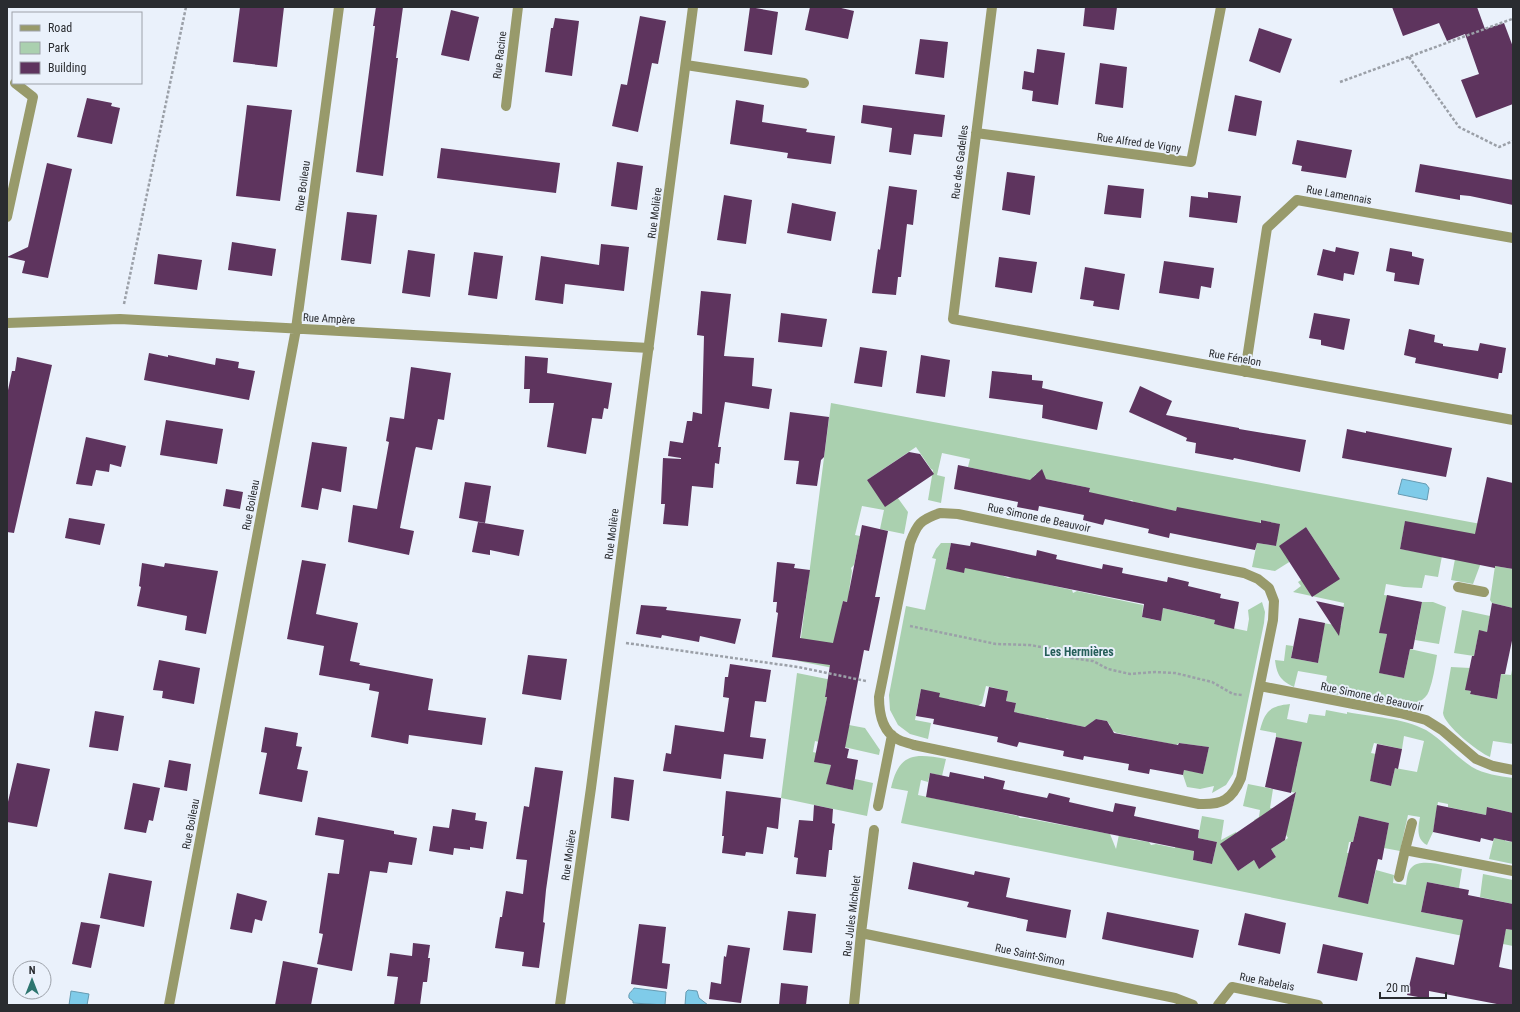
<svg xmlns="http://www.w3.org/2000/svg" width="1520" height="1012" viewBox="0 0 1520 1012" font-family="'Roboto Condensed',sans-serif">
	<rect width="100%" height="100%" fill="#eaf1fb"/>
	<path fill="#aad0af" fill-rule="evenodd" d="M831 403 1513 530 1482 560 1473 584 1451 580 1455 559 1405 522 1400 549 1442 556 1438 577 1425 575 1422 588 1404 587 1386 584 1384 595 1391 596 1380 633 1387 634 1380 673 1404 678 1410 649 1437 655C1435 667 1433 680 1429 691 1420 716 1370 699 1351 695L1350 697 1324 692 1327 676 1298 671 1294 687C1280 680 1277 675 1275 660L1284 661 1286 645 1293 646 1291 658 1318 663 1323 633 1317 622 1341 626 1344 603 1293 592 1301 586 1298 582 1301 580 1340 579 1329 562 1317 570 1306 552 1317 544 1306 527 1284 543 1294 559 1275 571 1252 567 1257 543 1276 546 1279 524 1261 520 1258 532 1220 516 1215 542 1190 537 1176 511 1135 503 1132 500 1128 501H1088L1090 488 1046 479 1044 476 1036 474 1033 477V481L968 467 970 459 942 453 937 475 945 477 941 503 928 500 933 470 931 469 916 447 867 480 895 494 908 512 904 534 880 529 884 510 862 506 855 535 860 536 854 565 851 568 852 571 849 591 862 594 860 604 843 601 841 611 845 612 833 668 798 661Z
		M941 543H951L946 569 964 572 967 560 1008 578 1012 577 1072 590 1073 593 1077 591 1143 605 1142 617 1160 621 1163 608 1205 618 1217 612 1214 624 1247 631 1249 619 1248 610 1262 602 1265 612 1264 623 1233 774 1226 785 1212 793 1214 786 1200 789 1187 787 1183 775 1184 770 1203 773 1209 747 1179 743 1176 745 1117 733 1113 731 1108 732 1110 725 1107 721 1096 719 1092 722 1090 728 1051 720 1047 718 1045 719 1014 712 1016 703 1006 701 1008 691 986 686 982 703 978 706 949 699 947 708 921 689 915 720 931 723 928 739 910 734 898 725 890 710 889 695 906 606 925 610 936 559 932 558 936 549Z
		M1495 566 1513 569V608L1492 603 1490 600Z
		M1422 602H1433L1446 607 1439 644 1415 640Z
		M1462 610 1490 616 1487 632 1479 631 1474 656 1454 653Z
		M1513 665V744L1493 741 1490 757C1478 752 1444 725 1443 713L1451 667 1470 668 1466 690 1471 691 1470 694 1497 699 1501 674 1511 675Z
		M797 673 857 685 843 687 827 684 825 696 827 697C824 712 822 726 819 742L815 741 813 752 817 753 815 762 831 765 827 784 853 790 855 779 873 783 867 816 781 798Z
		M1290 704 1287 719 1307 723 1309 714 1325 716 1326 710 1347 714V712C1373 717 1403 718 1426 730 1443 740 1455 756 1472 767 1484 774 1499 776 1513 778V813L1488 807 1486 815 1448 807V804L1438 802 1433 832 1427 845C1416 839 1418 828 1420 817L1408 815 1400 851 1384 848 1389 823 1359 816 1353 842H1349L1347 853H1351L1346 863 1339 897 1368 903 1376 870 1394 875 1393 883 1406 885C1407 880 1407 871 1412 867 1421 857 1450 867 1462 869L1459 888 1427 882 1421 912 1463 920 1504 938 1506 929 1513 930V946L901 823 908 791 891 788C899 753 914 753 946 759L942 776 930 773 928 782 921 780 918 795 1018 816 1020 818H1025L1110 834 1116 849 1121 825 1132 827 1130 839 1149 842 1151 845 1156 844 1175 848 1177 837 1194 848 1193 860 1212 864 1217 842 1198 838 1202 816 1224 820 1221 840 1236 832 1239 837 1223 848 1238 871 1254 860 1259 868 1276 857 1271 849 1288 838 1273 815 1257 825 1254 820 1259 817 1260 810 1243 806 1248 784 1273 789 1270 808 1291 812 1296 793 1283 790 1282 769 1296 771 1301 742 1276 737V733L1260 730C1265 711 1270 706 1290 704ZM1404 736 1424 741 1417 772 1395 768 1391 786 1370 781 1376 754 1371 753 1374 743 1402 749Z
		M849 725 865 728 880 750 879 755 844 747Z
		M1495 834 1505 836V841L1513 842V864L1489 859Z
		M1483 874 1513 880V904L1480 897Z"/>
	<path fill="#7fcbe9" stroke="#669bb2" d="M1402 479 1426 484 1429 488 1427 500 1398 494Z
		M634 988 666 992 665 1005 633 1003V1001L629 998C628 992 632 992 634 988Z
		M688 990 697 991 699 998 708 1005H685L686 992Z
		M71 991 89 994 87 1005H69Z"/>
	<path fill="#5e345e" d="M240 7H284L277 67 233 62Z
		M376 7H403L396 58H398L383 176 356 172 375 26H373Z
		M750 7 778 12 772 55 744 51Z
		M810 7H837L854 11 848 39 805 30Z
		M1085 7H1117L1114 30 1083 26Z
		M1392 7H1477L1485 29 1504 23 1513 47V104L1476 118 1461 80 1479 74 1465 34 1447 41 1439 23 1403 36Z
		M451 10 479 17 469 61 441 55Z
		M640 16 666 21 658 64 652 63 638 132 612 126 621 84 627 85Z
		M555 18 579 21 572 76 545 72 551 28H553Z
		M1259 28 1292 39 1280 73 1249 61Z
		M920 39 948 42 944 78 915 74Z
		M1037 49 1065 53 1058 105 1032 101 1033 91 1022 89 1024 71 1034 73Z
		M1100 63 1127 67 1123 108 1095 104Z
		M1235 95 1262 101 1256 136 1228 131Z
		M87 98 112 103 111 106 120 108 112 144 77 137Z
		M736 100 764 105 762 122 807 129 806 132 835 136 831 164 787 158 788 153 730 144Z
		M247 105 292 110 280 201 236 196Z
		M863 105 945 115 942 137 914 134 911 155 889 152 892 128 861 123Z
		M1297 140 1352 150 1346 178 1301 171 1302 166 1292 164Z
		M441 148 560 163 556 193 437 178Z
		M617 162 643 166 637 210 611 206Z
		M47 163 72 169 48 278 22 273 25 261 7 257 28 247Z
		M1420 164 1513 180V205L1470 196 1460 195V200L1415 192Z
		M1007 172 1035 176 1030 215 1002 210Z
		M1108 185 1144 189 1141 218 1104 214Z
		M889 186 917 190 913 225 907 224 901 277H898L896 295 872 293 878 249 880 250Z
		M1208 192 1241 196 1237 223 1189 217 1191 196 1208 198Z
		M724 195 752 200 746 244 717 240Z
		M792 203 836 212 831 241 787 233Z
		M347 212 377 215 371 264 341 260Z
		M232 242 276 249 272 276 228 270Z
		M601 244 629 247 624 291 565 284 563 304 535 300 541 256 599 265Z
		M1336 247 1359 252 1354 275 1344 273 1343 281 1317 275 1323 249 1335 252Z
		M1390 248 1412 252V256L1424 259 1419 285 1394 281 1395 273 1386 271Z
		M408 250 435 254 430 297 402 293Z
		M474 252 503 256 497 299 468 295Z
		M158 254 202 260 197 290 154 284Z
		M999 257 1037 262 1032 293 995 287Z
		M1164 261 1214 268 1211 288 1201 286 1199 299 1159 293Z
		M1085 267 1125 274 1119 310 1093 306 1094 301 1080 299Z
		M701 291 731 294 724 356 754 358 752 386 772 389 769 409 725 402 718 447H721L719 464 715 463 713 488 692 486 688 526 663 524 665 504H661L663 458 681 459V458L668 456 670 441 683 443 687 421H692L693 412 702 414 704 336 697 335Z
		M781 313 827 319 822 347 778 342Z
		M1314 313 1350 319 1344 350 1321 345V340L1309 338Z
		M1409 329 1435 335 1434 342 1443 344V346L1478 351 1480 343 1506 348 1502 373H1499L1498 379 1415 363 1416 358 1404 355Z
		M860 347 887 351 882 387 854 383Z
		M149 353 168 357V355L215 365 216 358 239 362 238 368 255 371 249 400 144 380Z
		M921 355 950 360 945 397 916 393Z
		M525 356 548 358 547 373 612 383 608 409 604 408 602 419 592 418 586 454 547 447 554 403H529L530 389H524Z
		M17 357 52 365 14 533 7 532V395L12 371H15Z
		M411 367 451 373 444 420 438 419 432 450 416 447 415 450 400 528 414 531 409 555 348 542 353 505 377 509 389 442 386 441 390 417 404 419Z
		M992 371 1032 375V380L1043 381 1042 388 1103 402 1097 430 1042 418 1043 405 989 398Z
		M1140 386 1172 401 1166 415 1239 428V429L1306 440 1300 472 1234 458 1233 460 1195 453 1196 443 1186 441 1187 438 1129 412Z
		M790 412 829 417 824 457 821 460 817 486 796 484 799 461 784 460Z
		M166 420 223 429 217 464 160 455Z
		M1347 429 1366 433V431L1452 448 1446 477 1342 458Z
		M86 437 126 446 121 467 110 464 109 472 96 470 92 486 76 484Z
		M312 442 347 447 341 492 322 488 318 510 301 507Z
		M909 452 920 454 934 474 885 507 867 480Z
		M958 465 1030 480 1042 469 1046 479 1090 488 1089 492 1176 511 1177 507 1261 523V520L1280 524 1276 546 1257 543 1255 550 1170 533 1169 538 1148 533 1149 529 1105 519 1103 525 1083 520 1084 515 1039 506 1038 511 1017 507 1018 502 954 489Z
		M1487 477 1513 483V569L1495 566V568L1400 549 1405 521 1475 534Z
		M465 482 491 486 485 523 459 518Z
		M226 489 243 492 240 509 223 506Z
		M69 518 105 524 100 545 65 538Z
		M478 522 524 530 519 556 490 550V555L472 552Z
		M862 525 888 531 875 597H880L869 651 864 650 845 748 849 749 847 758 858 760 853 790 826 784 831 765 814 762 827 697H825L830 665 772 657 778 613 776 612 777 602H773L777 562 795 564 794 568 810 570 800 638 833 643 843 601 847 602Z
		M1306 527 1340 579 1312 597 1279 546Z
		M971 542 1036 556 1037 550 1057 555 1056 559 1102 569 1103 564 1123 568 1122 573 1167 582 1168 577 1189 582 1188 586 1221 594 1220 598 1239 602 1234 629 1214 624 1215 620 1163 608 1161 621 1142 617 1144 604 965 568 964 573 946 569 951 543 970 546Z
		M302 560 326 564 316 614 358 623 350 661 360 663 359 665 433 679 428 710 486 718 482 745 409 735 408 744 371 737 379 692 369 690 370 684 319 675 324 646 287 639Z
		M142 563 164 567 165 563 218 571 206 634 185 630 187 616 137 606 141 587 139 586Z
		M1387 595 1422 602 1413 649H1410L1404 678 1379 673 1387 634 1379 633Z
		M1316 601 1344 607 1339 636Z
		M1492 603 1513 608V636L1505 674H1501L1497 699 1470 694 1471 691 1465 690 1472 656H1474L1479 630 1487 632Z
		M641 605 667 607 666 610 741 619 735 644 700 636 699 642 662 635 661 638 636 634Z
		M1299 618 1325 623 1318 663 1291 658Z
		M528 655 567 659 561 700 522 694Z
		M159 660 200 668 194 704 162 698 163 691 153 690Z
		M730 664 771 670 766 702 755 701 750 737 766 739 763 759 724 754 721 779 663 771 666 753 671 754 675 725 724 732 729 698 723 697 725 677H728Z
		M989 687 1008 691 1006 701 1016 703 1014 712 1085 727 1096 719 1107 721 1114 733 1178 745 1179 743 1209 747 1203 774 1184 770 1183 775 1150 769 1149 774 1138 772 1128 770 1129 764 1084 756 1083 760 1063 756 1064 751 1019 742 1017 747 997 742 998 737 933 724 934 719 916 716 921 689 940 693 939 697 985 707Z
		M95 711 124 716 118 751 89 747Z
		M265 727 298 733 296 746 302 747 297 769 308 771 302 802 259 794 267 753 261 752Z
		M1276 737 1302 742 1291 793 1265 787Z
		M1377 744 1402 749 1398 769 1395 768 1391 786 1370 781Z
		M169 760 191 764 187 791 164 787Z
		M17 763 50 769 37 827 7 822V806Z
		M535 767 563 771 546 890 543 922 545 923 539 968 522 966 524 952 495 948 500 917H502L506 891 523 894 527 860 516 859 524 806 529 807Z
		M950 772 984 779V776L1005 781 1003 789 1047 798 1049 793 1070 798 1069 802 1113 812 1115 803 1136 807 1134 816 1199 830 1198 838 1217 842 1212 864 1193 860 1194 851 926 797 930 773 949 777Z
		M614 777 634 780 629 821 611 818Z
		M133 783 160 788 153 821 149 820 146 833 124 829Z
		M726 791 781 798 778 829 767 827 763 854 746 852 745 856 722 853 724 836H722Z
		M1296 792 1285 840 1271 849 1276 857 1259 869 1254 860 1238 871 1220 844Z
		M814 805 833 809 832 823 835 824 833 838 832 850H829L826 877 796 874 798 858 794 857 799 820 813 821Z
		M1437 805 1486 815 1487 807 1513 813V842L1494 838 1493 841 1481 838 1480 842 1433 832Z
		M452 809 476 813 475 820 487 822 483 849 470 847V850L454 848 453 855 429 851 433 826 449 828Z
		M1359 816 1389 823 1382 860 1378 859 1368 904 1338 897 1351 842H1353Z
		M318 817 394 831V834L417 838 412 865 389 862 387 873 370 871 352 971 317 964 323 934 319 933 328 873 339 874 344 840 315 835Z
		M913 862 974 875 975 871 1010 878 1006 897 1071 910 1066 938 1026 931 1028 920 967 907 969 902 908 889Z
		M109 873 152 881 144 927 100 918Z
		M1427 882 1469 890 1468 895 1513 904V930L1506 929 1499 967 1513 970V1005H1502L1429 991V999L1407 995 1416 957 1454 965 1463 920 1421 912Z
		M237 893 267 901 262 921 255 919 252 933 230 929Z
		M788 911 816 914 812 953 783 950Z
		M1107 912 1199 930 1193 958 1102 939Z
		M1245 913 1286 923 1280 954 1238 945Z
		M81 922 100 925 91 968 72 964Z
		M639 924 666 927 662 963 670 964 667 989 631 984Z
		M413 943 430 945 428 958H430L427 982H423L420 1005H394L398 977 387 976 390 953 412 956Z
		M1323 944 1363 953 1357 981 1317 973Z
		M728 945 750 948 741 1003 709 999 711 982 721 984 724 956 726 957Z
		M283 961 318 968 311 1005H275Z
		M781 983 808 986 806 1005H779Z"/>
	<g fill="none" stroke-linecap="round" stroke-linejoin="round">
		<path stroke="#9ba0a8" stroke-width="2.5" stroke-dasharray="3 2" stroke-linecap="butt" d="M1409 57 1459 127 1499 147 1513 141
			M1340 82 1512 19
			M124 304 186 7
			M910 626 996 644 1030 645 1051 649 1071 658 1093 661 1108 669 1130 674 1155 672 1175 673 1212 682 1233 694 1242 695
			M626 643 798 667 866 681"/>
		<path stroke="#989a6b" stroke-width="10" d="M992 7 953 319 1513 420
			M686 65 804 83
			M506 106 518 7
			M976 133 1191 162 1221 7
			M7 217 33 97 15 83
			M7 323 120 319 649 348
			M1245 372 1267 228 1297 200 1513 238
			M940 513 958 514 1244 573 1258 579 1269 588 1274 601 1273 620 1241 778C1232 800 1222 805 1199 804L914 745C909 743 902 742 897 739 882 731 879 712 879 697L910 543C917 524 920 520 940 513Z
			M1458 587 1484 592
			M1260 686 1400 713 1426 720 1442 730 1476 759 1493 766 1513 770
			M878 806 892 735
			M1405 850 1412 823
			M1399 877 1405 850 1513 871
			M861 933 1175 998 1193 1005
			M169 1005 296 329 339 7
			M560 1005 591 788 693 7
			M854 1005 861 933 874 830
			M1218 1005 1232 987 1318 1005"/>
	</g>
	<g text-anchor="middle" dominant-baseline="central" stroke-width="4" stroke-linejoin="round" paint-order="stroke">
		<g font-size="11" fill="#2a2c30" stroke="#eaf1fb">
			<text transform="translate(500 55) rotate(-83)">Rue Racine</text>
			<text transform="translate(1139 143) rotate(8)">Rue Alfred de Vigny</text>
			<text transform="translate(960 162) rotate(-83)">Rue des Gadelles</text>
			<text transform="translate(303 186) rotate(-82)">Rue Boileau</text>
			<text transform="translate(1339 195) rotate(10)">Rue Lamennais</text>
			<text transform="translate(655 213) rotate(-83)">Rue Molière</text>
			<text transform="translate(329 319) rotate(3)">Rue Ampère</text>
			<text transform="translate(1235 358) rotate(10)">Rue Fénelon</text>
			<text transform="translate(251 505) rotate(-79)">Rue Boileau</text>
			<text transform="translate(1039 518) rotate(12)">Rue Simone de Beauvoir</text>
			<text transform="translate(612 534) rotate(-83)">Rue Molière</text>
			<text transform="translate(1372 697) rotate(12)">Rue Simone de Beauvoir</text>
			<text transform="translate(191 824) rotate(-79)">Rue Boileau</text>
			<text transform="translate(569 855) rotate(-82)">Rue Molière</text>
			<text transform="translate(852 916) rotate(-83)">Rue Jules Michelet</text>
			<text transform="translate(1030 955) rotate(12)">Rue Saint-Simon</text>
			<text transform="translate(1267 982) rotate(11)">Rue Rabelais</text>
		</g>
		<g font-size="12" font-weight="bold" fill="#255e59" stroke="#eaf1fb">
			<text x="1079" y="652">Les Hermières</text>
		</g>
	</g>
	<rect width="1520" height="1012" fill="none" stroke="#2a2c30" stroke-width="16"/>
	<rect x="12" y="12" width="130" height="72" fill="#eaf1fb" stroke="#9da2aa"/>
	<rect x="20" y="25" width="20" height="6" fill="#989a6b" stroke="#9da2aa"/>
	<text x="48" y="32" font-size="12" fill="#2a2c30">Road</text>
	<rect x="20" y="42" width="20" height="12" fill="#aad0af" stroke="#9da2aa"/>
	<text x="48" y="52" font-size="12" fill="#2a2c30">Park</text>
	<rect x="20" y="62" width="20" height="12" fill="#5e345e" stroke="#9da2aa"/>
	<text x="48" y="72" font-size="12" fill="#2a2c30">Building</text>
	<g transform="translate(32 980)"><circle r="19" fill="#eaf1fb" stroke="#9da2aa"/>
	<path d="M0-3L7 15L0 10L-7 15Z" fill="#2d756f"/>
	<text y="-6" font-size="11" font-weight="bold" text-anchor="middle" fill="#2a2c30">N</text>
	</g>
	<path d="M1380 992v6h66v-6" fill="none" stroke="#2a2c30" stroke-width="2"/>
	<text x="1386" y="992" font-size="12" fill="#2a2c30" stroke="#eaf1fb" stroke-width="3" paint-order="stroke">20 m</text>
</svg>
